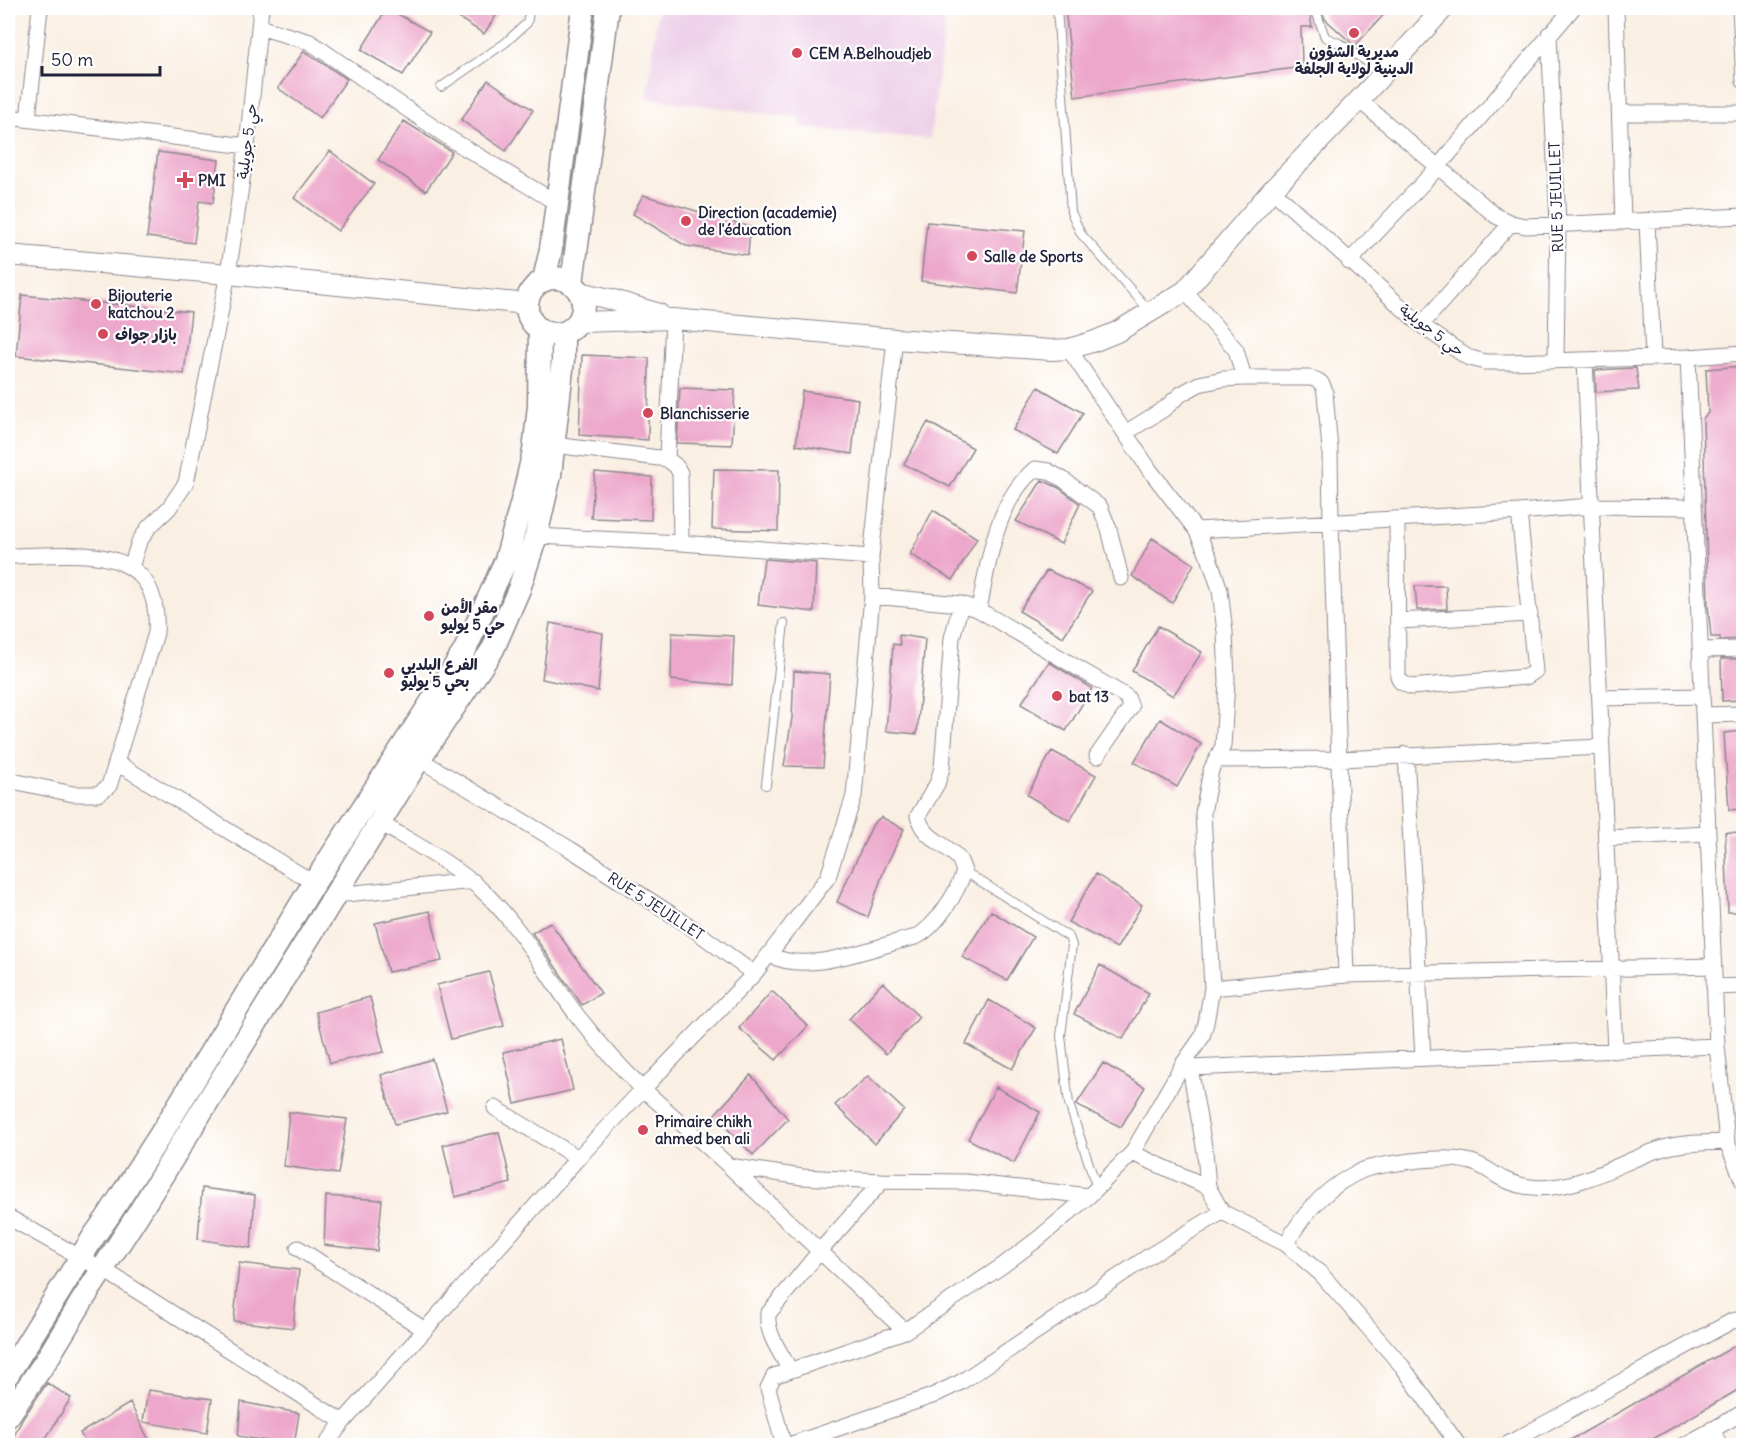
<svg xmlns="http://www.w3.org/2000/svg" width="1751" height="1453" viewBox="0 0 1751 1453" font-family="Delius,'Playpen Sans Arabic',sans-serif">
	<rect width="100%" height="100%" fill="#fff"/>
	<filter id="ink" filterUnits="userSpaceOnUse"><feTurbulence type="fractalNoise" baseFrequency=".0167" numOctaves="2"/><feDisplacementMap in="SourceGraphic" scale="12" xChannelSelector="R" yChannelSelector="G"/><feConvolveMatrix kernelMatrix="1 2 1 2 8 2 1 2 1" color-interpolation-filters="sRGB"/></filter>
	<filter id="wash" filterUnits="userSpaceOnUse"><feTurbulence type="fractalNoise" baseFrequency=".008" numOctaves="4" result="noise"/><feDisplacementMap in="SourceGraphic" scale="24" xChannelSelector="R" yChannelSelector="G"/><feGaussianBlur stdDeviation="1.35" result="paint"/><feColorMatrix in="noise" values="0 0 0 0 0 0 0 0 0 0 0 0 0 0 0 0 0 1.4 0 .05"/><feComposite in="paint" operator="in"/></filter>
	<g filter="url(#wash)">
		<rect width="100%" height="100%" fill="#faefe3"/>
		<path fill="#eed0e8" d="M658 8H947L930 139 800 127 801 118 647 98Z"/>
		<g id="blocks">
			<path fill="#eda7cb" d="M387 8 430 32 403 75 361 50Z
				M443 8H501L484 34Z
				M1065 8H1309L1312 27H1301L1302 67 1075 97Z
				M1321 8H1390L1355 46 1325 19Z
				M304 51 347 79 320 118 278 88Z
				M488 80 533 110 506 151 461 120Z
				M404 121 452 152 426 191 378 160Z
				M330 151 374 184 338 231 294 198Z
				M158 152 219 160 213 203 199 201 194 243 147 237Z
				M643 195 750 227 748 255 686 246 633 214Z
				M927 222 1025 231 1017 293 921 281Z
				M22 295 191 312 184 374 16 356Z
				M582 355 649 358 648 440 579 435Z
				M1743 366V410H1741L1743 442V639L1720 640V637H1711L1708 605 1703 418 1708 413 1706 369Z
				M1636 368 1639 390 1596 392 1595 370Z
				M1038 387 1083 413 1058 454 1013 430Z
				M680 388 735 390 732 445 677 443Z
				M802 391 858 399 852 454 796 445Z
				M928 422 973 448 950 487 904 464Z
				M714 469 779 470 778 531 712 529Z
				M595 472 652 477 651 520 591 518Z
				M1042 480 1059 488 1080 504 1061 544 1016 521Z
				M933 510 977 538 953 580 910 554Z
				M1152 538 1194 564 1172 603 1132 576Z
				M764 559 816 563 814 612 758 605Z
				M1047 570 1092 591 1063 637 1019 611Z
				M1415 586H1446L1447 609 1417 610Z
				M550 623 603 633 598 691 542 679Z
				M1158 626 1202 652 1173 696 1132 671Z
				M672 633 734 636 732 685 671 680Z
				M899 635 925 639 917 734 886 731 893 644 900 645Z
				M1721 659H1743V700L1722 701Z
				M1049 662 1092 688 1066 731 1021 704Z
				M794 671 830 674 823 767 784 766 792 718Z
				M1160 719 1201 744 1177 787 1134 762Z
				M1743 731V809L1729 810 1724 733Z
				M1052 751 1096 775 1070 821 1027 795Z
				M881 817 904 829 884 870 868 917 837 902 873 824Z
				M1725 832 1743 833V912H1728Z
				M1096 874 1142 905 1117 948 1068 922Z
				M430 911 442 961 388 972 375 923Z
				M991 911 1033 937 1007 980 962 957Z
				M550 922 601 993 582 1005 532 933Z
				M1100 965 1149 993 1123 1039 1074 1014Z
				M489 972 504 1026 451 1039 437 985Z
				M883 982 919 1017 886 1054 849 1019Z
				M772 991 808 1026 776 1060 739 1028Z
				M370 997 384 1052 330 1063 316 1012Z
				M989 1000 1036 1028 1012 1069 966 1044Z
				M561 1039 573 1090 515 1104 503 1052Z
				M432 1059 447 1111 395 1124 381 1075Z
				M1103 1063 1145 1087 1121 1127 1076 1105Z
				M751 1075 788 1119 753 1155 714 1115Z
				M868 1076 904 1110 875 1144 835 1105Z
				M996 1087 1040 1112 1014 1163 968 1139Z
				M289 1112 347 1119 338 1174 284 1166Z
				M499 1132 511 1183 455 1197 443 1145Z
				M202 1188 255 1195 251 1248 198 1239Z
				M326 1196 382 1200 377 1251 324 1245Z
				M239 1263 299 1270 293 1328 234 1321Z
				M1738 1344 1743 1354V1387L1641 1446H1560Z
				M47 1383 71 1398 41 1446H9L23 1418Z
				M148 1390 212 1399 207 1433 143 1422Z
				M241 1402 299 1413 294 1446 238 1436Z
				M130 1403 152 1446H87L80 1433Z"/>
		</g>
	</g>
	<g filter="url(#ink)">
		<use href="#blocks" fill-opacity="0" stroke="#8e888f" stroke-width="1.5"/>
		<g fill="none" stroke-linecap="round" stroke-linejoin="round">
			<g stroke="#8e888f" stroke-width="10">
				<path id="service" d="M1057 8 1071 212 1081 234 1149 310
					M1315 8 1325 37 1339 43 1382 72
					M441 87 505 43 527 23 530 8
					M766 785 784 623
					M964 871 1069 937 1072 945 1061 1036 1069 1104 1097 1188"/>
			</g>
			<g stroke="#8e888f" stroke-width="17">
				<path id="minor" d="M1616 8 1623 222
					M1740 8 1744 81
					M259 27 310 42 452 140 557 203
					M1549 34 1558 224 1556 361
					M1359 100 1496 216 1511 223 1526 226 1744 216
					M1620 113H1744
					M8 117 247 146
					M28 119 40 8
					M1272 190 1421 325 1467 357 1485 362H1508L1688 357 1744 353
					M1647 221 1653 358
					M1349 262 1437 168 1573 8
					M1421 325 1511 223
					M1688 357 1717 1046 1727 1142 1744 1184
					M1585 360 1615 1051
					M1244 378H1310C1320 380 1323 383 1325 393L1330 449 1331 522 1346 975
					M1125 433 1164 409 1181 394 1199 384 1223 379 1244 378 1236 350 1185 291
					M554 445 667 459
					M667 459 673 319
					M667 459 676 466 680 473 681 543
					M1397 519 1398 676 1401 682 1411 687 1526 677 1535 671 1519 512
					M1196 530 1519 512 1590 506 1694 507
					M536 536 681 543 871 557
					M8 556C73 556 162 537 156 633L109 786 98 794H73L8 780
					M131 567 139 542 149 527 169 508 186 483 228 274 247 146 261 8
					M872 596 961 604 979 610 1127 697 1131 707 1097 756
					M979 610C988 563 996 501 1035 469L1048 471 1064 480 1100 507 1109 529 1121 578
					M1398 621 1530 614
					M1702 650 1744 649
					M1600 698 1703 696
					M1704 715 1744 714
					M1406 754 1423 1058
					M419 759 570 849 688 925 754 974
					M1217 760 1339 759 1602 747
					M117 763 314 883
					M379 822C416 845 458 866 489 897 523 931 547 975 576 1014 597 1041 619 1066 643 1089L754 974 828 877 854 796 872 596 871 557 895 339
					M1607 838 1708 833
					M336 895 473 881
					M770 955C809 976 874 946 916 937 936 927 958 892 964 871 962 867 961 861 958 858 944 842 923 839 918 816L937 784 942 768 952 638 961 604
					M1714 987 1744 986
					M1212 988 1346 975 1713 966
					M1183 1064 1190 1068 1717 1046
					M1190 1068 1205 1152 1208 1187 1222 1212 1286 1244 1321 1274 1402 1366 1459 1446
					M495 1108 578 1158
					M1132 1153 1208 1187
					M729 1166 802 1177 882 1181 966 1182 1089 1196
					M8 1217 112 1275 343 1422
					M1286 1244C1304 1212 1328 1185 1363 1170 1378 1165 1397 1163 1412 1161 1433 1159 1451 1157 1471 1162 1483 1165 1493 1174 1503 1179 1518 1186 1536 1189 1552 1187 1592 1183 1626 1159 1664 1148 1684 1142 1706 1143 1727 1142
					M298 1248 425 1330
					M790 1370C781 1353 766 1334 768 1314L820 1251 882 1181
					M1712 1429 1720 1446
					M325 1446 343 1422 578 1158 643 1089 729 1166 905 1331
					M784 1446 768 1388 774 1376 905 1331 1002 1266 1039 1238 1089 1196 1132 1153 1183 1064 1202 1037 1206 1023 1212 988 1203 813 1211 770 1223 746 1224 731 1227 681 1225 632 1220 590 1209 557 1196 530 1149 469 1069 349
					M786 1446 932 1396 961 1382 1149 1256 1222 1212
					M1504 1446 1732 1321 1744 1319
					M1683 1446 1744 1412"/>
			</g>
			<g stroke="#8e888f" stroke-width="22">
				<path id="tertiary" d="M8 255 228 274 527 304
					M580 292 614 300 659 314
					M580 322 673 319 895 339 1051 350 1069 349 1095 341 1117 332 1185 291 1272 190 1359 100 1444 8"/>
			</g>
			<g stroke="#8e888f" stroke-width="25">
				<path id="secondary" d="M527 306a28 28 0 1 1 56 0a28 28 0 1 1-56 0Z
					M544 280 551 249 583 8
					M572 283 608 8
					M8 1374 94 1236 107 1218 164 1129 314 883 464 652 506 560 524 494 534 451 539 406 540 330
					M8 1416 47 1359 82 1301 137 1216 419 759 493 649 519 589 536 536 550 475 563 360V334"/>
			</g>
			<use href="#service" stroke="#fff" stroke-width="8"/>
			<use href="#minor" stroke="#fff" stroke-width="15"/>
			<use href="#tertiary" stroke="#fff" stroke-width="20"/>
			<use href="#secondary" stroke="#fff" stroke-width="22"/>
		</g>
	</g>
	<g fill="#d1495b" stroke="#fff" stroke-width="2">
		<circle cx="1354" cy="33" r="6"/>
		<circle cx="797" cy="53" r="6"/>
		<path d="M182 171h6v6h6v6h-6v6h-6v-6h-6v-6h6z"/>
		<circle cx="686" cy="221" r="6"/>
		<circle cx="972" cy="256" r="6"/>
		<circle cx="96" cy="304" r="6"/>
		<circle cx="103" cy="334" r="6"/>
		<circle cx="648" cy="413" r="6"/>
		<circle cx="429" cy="616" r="6"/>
		<circle cx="389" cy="673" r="6"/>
		<circle cx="1057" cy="696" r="6"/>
		<circle cx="643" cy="1130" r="6"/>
	</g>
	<g text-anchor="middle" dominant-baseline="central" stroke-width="4.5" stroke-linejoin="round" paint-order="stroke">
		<g font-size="15" font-weight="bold" fill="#22223b" stroke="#fff" text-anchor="start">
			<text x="1354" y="51" text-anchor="middle">مديرية الشؤون<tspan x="1354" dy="17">الدينية لولاية الجلفة</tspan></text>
			<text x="809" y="53">CEM A.Belhoudjeb</text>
			<text x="198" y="180">PMI</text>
			<text x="698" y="212">Direction (academie)<tspan x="698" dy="17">de l'éducation</tspan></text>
			<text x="984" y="256">Salle de Sports</text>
			<text x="108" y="295">Bijouterie<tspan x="108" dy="17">katchou 2</tspan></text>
			<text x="115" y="334">بازار جواف</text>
			<text x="660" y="413">Blanchisserie</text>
			<text x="441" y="607">مقر الأمن<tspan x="441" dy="17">حي 5 يوليو</tspan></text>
			<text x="401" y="664">الفرع البلديي<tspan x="401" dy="17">بحي 5 يوليو</tspan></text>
			<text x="1069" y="696">bat 13</text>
			<text x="655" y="1121">Primaire chikh<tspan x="655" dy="17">ahmed ben ali</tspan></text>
		</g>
		<g font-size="15" fill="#22223b" stroke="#fff">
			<text transform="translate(247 141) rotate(-83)">حي 5 جويلية</text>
			<text transform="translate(1556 197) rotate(-92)">RUE 5 JEUILLET</text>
			<text transform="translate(1432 330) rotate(37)">حي 5 جويلية</text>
			<text transform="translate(656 906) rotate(33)">RUE 5 JEUILLET</text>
		</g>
	</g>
	<rect width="1751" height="1453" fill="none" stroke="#fff" stroke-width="30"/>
	<path d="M42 66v9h118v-9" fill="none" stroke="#22223b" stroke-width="3"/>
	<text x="51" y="66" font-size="18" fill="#22223b" stroke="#ffffff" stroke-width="4.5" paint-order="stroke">50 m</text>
</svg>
